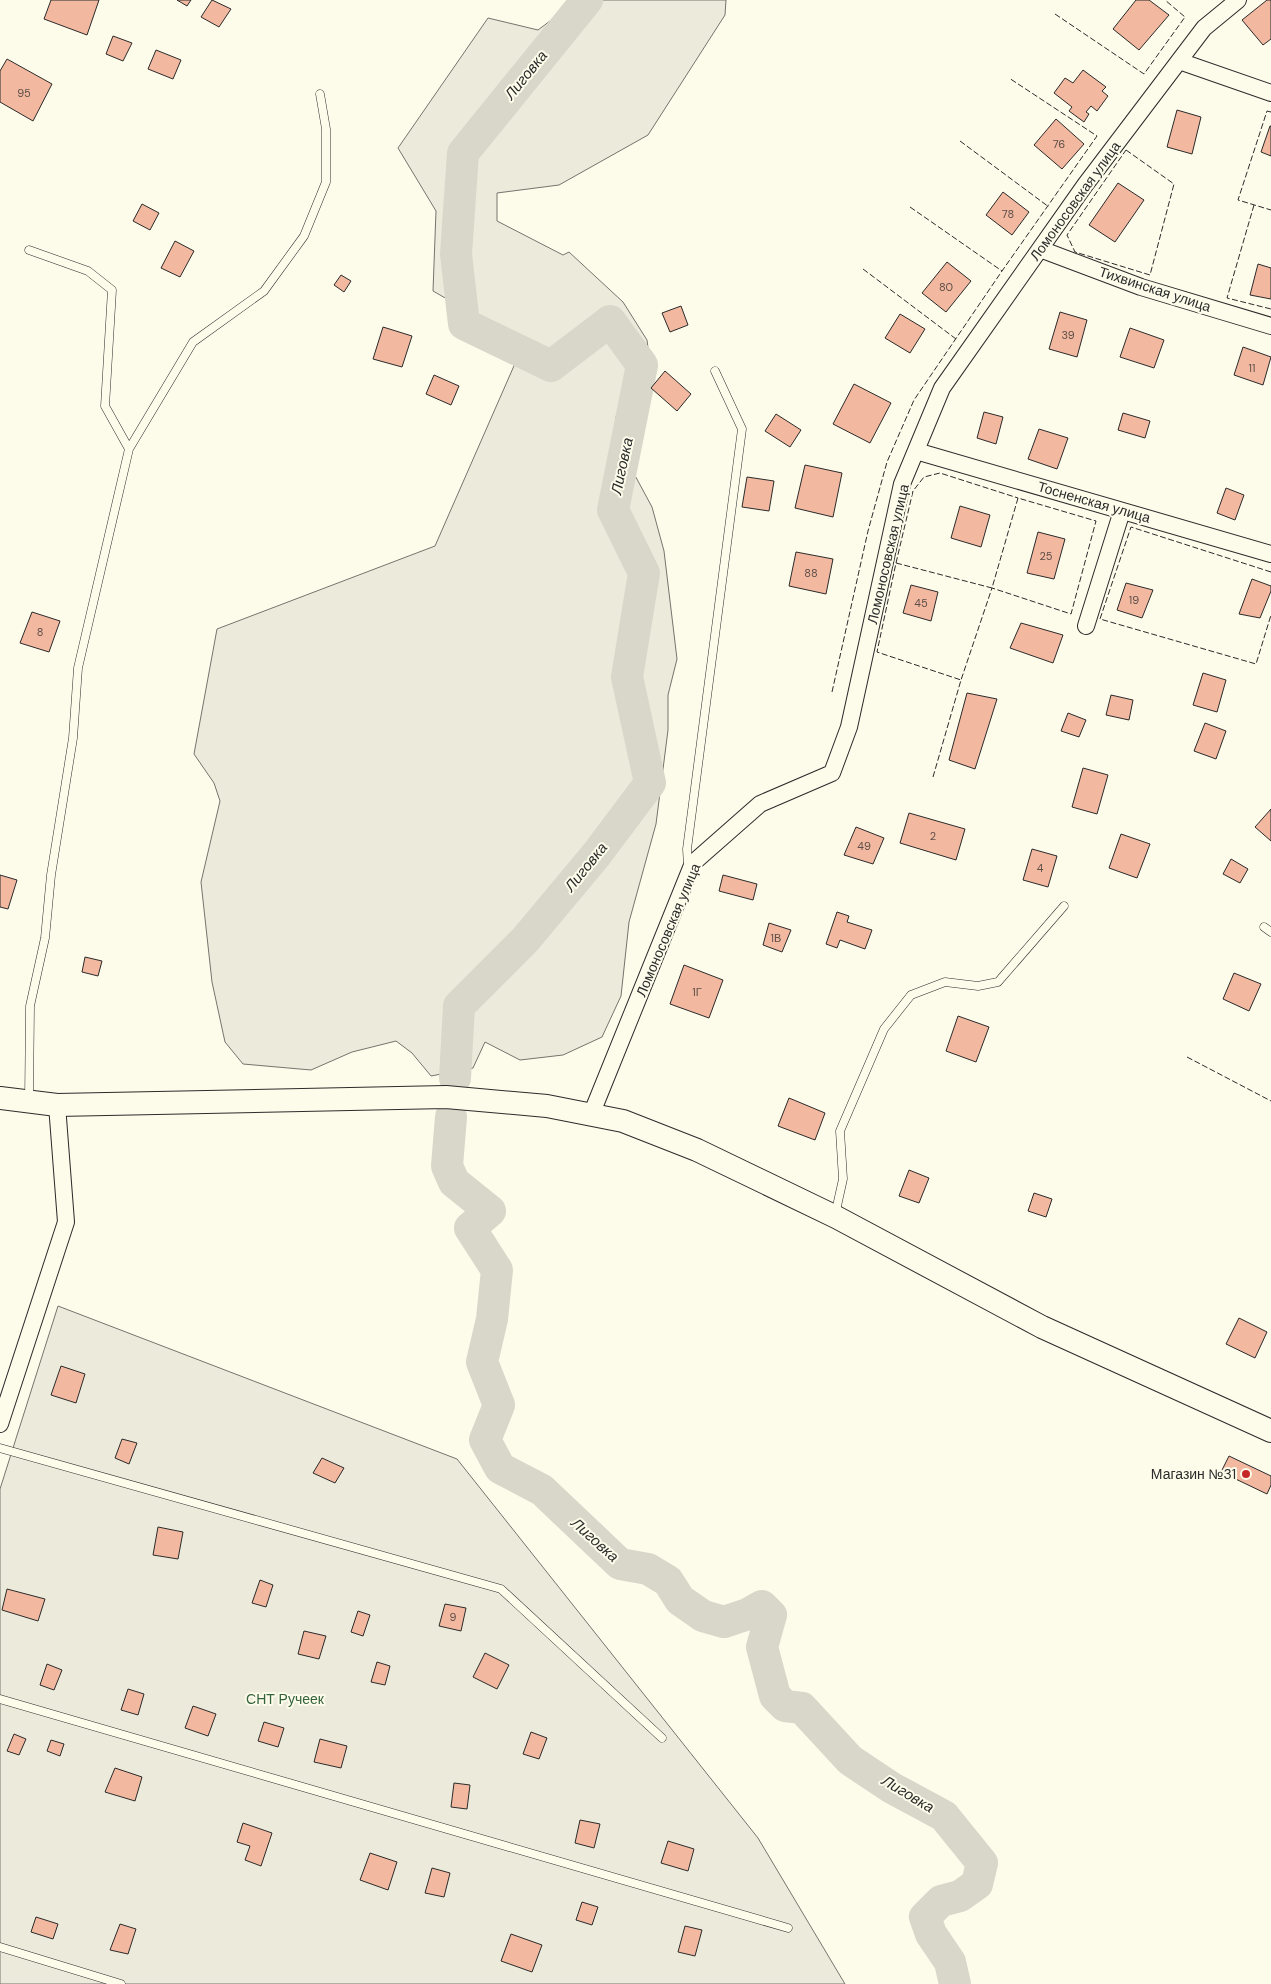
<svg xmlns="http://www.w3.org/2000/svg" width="1271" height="1984" viewBox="0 0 1271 1984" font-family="'DM Sans',sans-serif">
	<rect width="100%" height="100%" fill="#fdfbea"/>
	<path fill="#ecebdb" stroke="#74746e" d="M578 0H726L725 15 648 135 559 185 497 193V221L563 255 569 252 623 302 647 340 648 348 616 417 618 444 652 507 664 551 677 659 668 695V730L656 824 629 922 621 996 602 1037 563 1055 520 1060 485 1042 473 1068 431 1076 412 1053 396 1041 352 1052 311 1070 243 1064 225 1042 212 982 201 882 220 801 214 783 194 754 217 629 435 546 524 343 433 291 436 211 398 148 488 18 538 30Z
		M58 1306 457 1459 758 1838 845 1984H0V1489Z"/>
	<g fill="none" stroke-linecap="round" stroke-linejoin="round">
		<path stroke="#d8d7c9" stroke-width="32" d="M455 1078 459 1006 525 940 596 855 650 783 627 677 644 573 613 510 642 365 610 321 551 366 464 324 456 254 463 153 587 0
			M451 1117 447 1166 454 1182 490 1211 470 1228 497 1270 492 1319 482 1362 499 1405 485 1440 500 1468 542 1490 620 1564 648 1569 668 1581 680 1600 703 1616 724 1622 748 1614 762 1606 771 1615 762 1647 775 1696 785 1706 802 1708 850 1760 892 1788 944 1816 982 1863 977 1884 960 1896 941 1901 925 1917 931 1934 950 1962 955 1984"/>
	</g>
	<path fill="#f2b8a0" stroke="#2b2b2b" d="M51 0H99L87 35 44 19Z
		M177 0H191L187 6Z
		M212 0 231 9 219 27 201 17Z
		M1136 0H1149L1169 15 1139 50 1113 29Z
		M1267 0H1271V39L1263 45 1242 20Z
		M113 36 132 43 123 61 106 54Z
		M156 50 181 60 173 79 148 69Z
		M7 59 52 84 33 121 0 102V71Z
		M1083 70 1106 87 1102 91 1108 96 1097 111 1091 106 1086 112 1089 114 1084 122 1069 111 1072 107 1054 93 1065 78 1073 83Z
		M1177 110 1201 117 1192 154 1167 147Z
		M1056 119 1084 144 1062 169 1034 145Z
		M1270 126H1271V156L1261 152Z
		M1118 183 1144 200 1115 242 1089 225Z
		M1003 192 1029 212 1012 235 986 215Z
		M142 204 159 213 150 230 133 221Z
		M175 241 194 251 180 277 161 268Z
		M947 262 971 281 946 312 922 293Z
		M1258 264 1271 268V299L1250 295Z
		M341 275 351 281 344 292 334 285Z
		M681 306 688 325 670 332 662 313Z
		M1060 312 1087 320 1077 357 1049 349Z
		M900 314 925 329 910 353 885 338Z
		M383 327 412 336 402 367 373 359Z
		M1130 328 1164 340 1154 368 1120 357Z
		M1243 347 1271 357 1263 385 1234 375Z
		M665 371 691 394 677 411 651 388Z
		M434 375 459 386 451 405 426 394Z
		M854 384 891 403 870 443 833 424Z
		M984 412 1003 417 996 444 977 438Z
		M1123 413 1150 421 1145 438 1118 430Z
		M776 414 801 430 790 447 765 431Z
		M1039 429 1068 438 1057 469 1028 459Z
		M805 465 842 473 833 517 795 508Z
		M747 477 774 481 769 511 742 507Z
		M1226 488 1244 495 1235 520 1217 513Z
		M960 506 990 515 981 547 951 538Z
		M1038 532 1065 539 1054 579 1027 573Z
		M796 552 833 559 826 594 789 586Z
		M1252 579 1271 586V591L1260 618 1239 614Z
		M1126 583 1153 590 1142 618 1117 610Z
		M911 585 938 592 931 621 903 613Z
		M32 612 60 621 49 652 20 643Z
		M1021 623 1063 635 1053 663 1010 648Z
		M1203 673 1226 680 1217 712 1193 705Z
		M967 693 997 699 975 769 949 760Z
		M1111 695 1133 700 1129 720 1106 715Z
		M1068 713 1086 720 1079 737 1061 731Z
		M1205 723 1226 731 1216 759 1194 751Z
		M1083 768 1108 775 1097 814 1072 807Z
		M1271 809V841L1255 827Z
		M909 813 965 829 956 860 900 843Z
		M856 827 884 838 873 864 844 855Z
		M1121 834 1150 844 1137 878 1109 868Z
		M1032 849 1057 856 1048 887 1023 880Z
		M1231 859 1248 869 1240 883 1223 874Z
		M0 875 17 880 8 909 0 907Z
		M723 875 757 884 753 900 719 891Z
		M837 912 849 916 847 922 872 930 865 949 840 940 837 948 826 944Z
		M769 923 791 930 782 952 763 945Z
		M85 957 102 961 98 976 82 972Z
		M684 965 723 980 709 1018 670 1004Z
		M1234 973 1261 984 1249 1011 1223 999Z
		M958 1016 989 1027 976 1062 946 1051Z
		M789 1098 825 1113 815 1140 778 1126Z
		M909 1170 929 1178 919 1203 899 1196Z
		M1034 1193 1052 1199 1046 1217 1028 1211Z
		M1239 1318 1267 1332 1255 1358 1226 1344Z
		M61 1366 85 1374 76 1403 51 1395Z
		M122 1439 137 1443 129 1464 115 1458Z
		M1229 1456 1271 1476V1485L1267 1494 1221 1472Z
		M322 1458 344 1468 335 1483 313 1473Z
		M158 1527 183 1532 178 1559 153 1555Z
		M260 1580 273 1585 266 1607 252 1603Z
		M7 1589 45 1599 38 1621 2 1610Z
		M445 1604 466 1608 461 1631 439 1626Z
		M358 1611 370 1615 363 1636 351 1632Z
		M304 1631 326 1636 319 1659 298 1654Z
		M485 1653 509 1665 497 1689 473 1677Z
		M377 1662 390 1666 385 1685 371 1682Z
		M47 1664 62 1670 54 1690 40 1685Z
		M128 1689 144 1694 138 1715 121 1710Z
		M193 1706 216 1714 208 1736 185 1728Z
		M264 1722 284 1728 278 1747 258 1741Z
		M531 1732 547 1738 539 1759 523 1754Z
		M14 1734 26 1739 19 1755 7 1751Z
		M320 1739 347 1746 341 1768 314 1762Z
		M51 1740 64 1744 60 1756 47 1751Z
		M115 1768 142 1777 135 1801 105 1792Z
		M454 1783 470 1785 467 1809 451 1807Z
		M580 1820 600 1824 594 1848 575 1843Z
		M243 1823 272 1833 261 1866 245 1860 250 1846 237 1842Z
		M668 1841 694 1849 688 1871 661 1863Z
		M370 1853 397 1862 388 1890 360 1880Z
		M432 1868 450 1873 444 1897 425 1893Z
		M582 1902 598 1907 592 1925 576 1920Z
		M36 1917 58 1924 53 1939 31 1932Z
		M120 1924 136 1929 128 1954 110 1950Z
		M685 1926 702 1930 695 1956 678 1952Z
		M511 1934 542 1945 532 1972 501 1961Z"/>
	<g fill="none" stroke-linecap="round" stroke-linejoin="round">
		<g stroke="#2b2b2b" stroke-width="9">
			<path id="lane" d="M29 250 88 271 112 290 105 406 129 449
				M688 866 687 849 742 429 715 371
				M1264 927 1271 932
				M29 1101 30 1006 45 938 51 875 73 738 78 668 129 449 193 342 264 291 304 236 326 182V129L320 94
				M835 1215 843 1179 840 1131 884 1029 911 995 945 982 978 986 998 982 1064 906
				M0 1448 501 1589 662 1738
				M0 1699 788 1928
				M0 1947 121 1984"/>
		</g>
		<g stroke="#2b2b2b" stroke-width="18">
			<path id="street" d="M1179 61 1271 93
				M1040 249 1141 287 1271 326
				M916 451 1271 554
				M1086 626 1122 511
				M591 1115 693 863 760 804 832 773 849 727 902 484 942 388 1085 185 1204 28 1238 0
				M0 1424 66 1222 57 1105"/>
		</g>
		<g stroke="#2b2b2b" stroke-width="24">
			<path id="secondary" d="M0 1098 57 1105 446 1097 547 1106 623 1121 697 1150 836 1217 1042 1327 1271 1431"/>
		</g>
		<use href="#lane" stroke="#fdfbea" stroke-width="8"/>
		<use href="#street" stroke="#fdfbea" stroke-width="16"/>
		<use href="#secondary" stroke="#fdfbea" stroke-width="22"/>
		<path stroke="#2b2b2b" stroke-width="1" stroke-dasharray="6 2.5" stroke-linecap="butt" d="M1055 14 1144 74 1185 17 1165 0
			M1271 112 1267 111 1238 200 1271 210
			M960 141 1049 207
			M1126 150 1174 184 1150 275 1075 252 1067 235Z
			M1254 205 1227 298 1271 309
			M910 207 1002 271
			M863 269 956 339
			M896 563 913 491 924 477 940 473 1018 498
			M1271 572 1131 527 1100 619 1256 664 1271 615
			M832 692 868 531 887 462 914 400 1002 271 1097 136 1009 78
			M933 777 961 680 877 652 896 563 992 588 1018 498 1096 521 1071 614 992 588 961 680
			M1187 1057 1271 1101"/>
	</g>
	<circle fill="#c62828" stroke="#fdfbea" stroke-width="2" cx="1246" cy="1474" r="5"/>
	<g text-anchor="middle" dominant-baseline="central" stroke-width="4" stroke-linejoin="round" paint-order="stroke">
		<g font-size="11" fill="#5d4e48">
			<text x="24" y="93">95</text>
			<text x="1059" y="144">76</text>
			<text x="1008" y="214">78</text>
			<text x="946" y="287">80</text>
			<text x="1068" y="335">39</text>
			<text x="1252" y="368">11</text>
			<text x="1046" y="556">25</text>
			<text x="811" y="573">88</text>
			<text x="1134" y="600">19</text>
			<text x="921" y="603">45</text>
			<text x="40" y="632">8</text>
			<text x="933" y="836">2</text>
			<text x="864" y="846">49</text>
			<text x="1040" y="868">4</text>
			<text x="776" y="938">1В</text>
			<text x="697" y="992">1Г</text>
			<text x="453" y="1617">9</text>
		</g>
		<g font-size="14" fill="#2b2b2b" stroke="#fdfbea">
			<text transform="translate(1075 201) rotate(-54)">Ломоносовская улица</text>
			<text transform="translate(1155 289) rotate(18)">Тихвинская улица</text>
			<text transform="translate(1094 502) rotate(16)">Тосненская улица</text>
			<text transform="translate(888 554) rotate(-77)">Ломоносовская улица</text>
			<text transform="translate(668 930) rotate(-67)">Ломоносовская улица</text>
		</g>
		<g font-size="14" fill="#2b2b2b" stroke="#fdfbea" text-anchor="end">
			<text x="1236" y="1474">Магазин №31</text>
		</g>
		<g font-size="14" fill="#34623c" stroke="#fdfbea">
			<text x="285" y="1699">СНТ Ручеек</text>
		</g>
		<g font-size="15" font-style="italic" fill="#2b2b2b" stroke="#fdfbea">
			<text transform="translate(526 75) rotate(-51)">Лиговка</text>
			<text transform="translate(622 466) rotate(-78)">Лиговка</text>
			<text transform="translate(586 867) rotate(-51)">Лиговка</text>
			<text transform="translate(595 1540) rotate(42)">Лиговка</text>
			<text transform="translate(908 1794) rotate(31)">Лиговка</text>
		</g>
	</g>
</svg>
